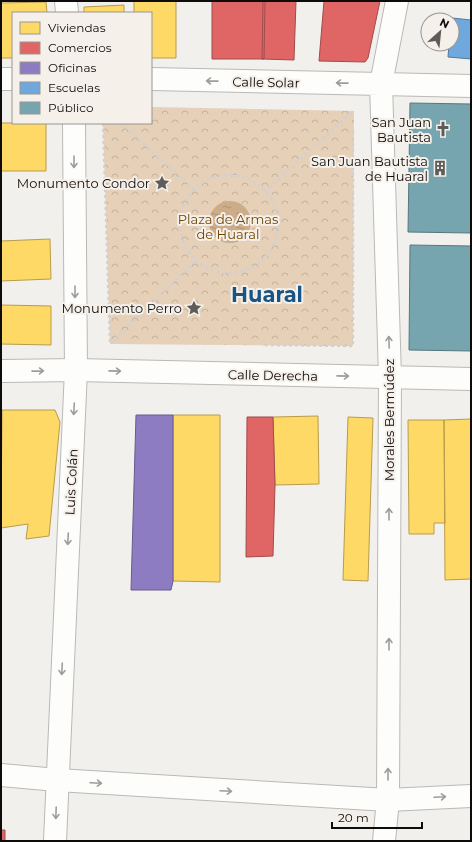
<svg xmlns="http://www.w3.org/2000/svg" width="472" height="842" viewBox="0 0 472 842" font-family="Montserrat,sans-serif">
	<defs>
		<pattern id="park-crowns" width="20" height="18" patternUnits="userSpaceOnUse"><rect width="20" height="18" fill="#e6d0b8"/><path d="M2 6a3 3 0 1 1 6 0M12 15a3 3 0 1 1 6 0" fill="none" stroke="#c4b19d"/></pattern>
		<pattern id="water-ripples" width="26" height="14" patternUnits="userSpaceOnUse"><rect width="26" height="14" fill="#ccac89"/><path d="M2 4q2-2 4 0t4 0M15 11q2-2 4 0t4 0" fill="none" stroke="#ae9375"/></pattern>
	</defs>
	<rect width="100%" height="100%" fill="#f2f0ed"/>
	<path fill="url(#park-crowns)" d="M151 107 354 111 353 346 110 344 103 123H151Z"/>
	<path fill="url(#water-ripples)" d="M209 222a21 21 0 1 1 42 0a21 21 0 1 1-42 0Z"/>
	<path fill="#ffd966" stroke="#b79c4b" d="M134 1H176V58H151V13H134Z
		M46 2 47 13H13V58H1V3Z
		M124 5V13H84V7Z
		M1 123H46V171H1Z
		M50 239 51 279 1 281V241Z
		M1 305 51 306V345L1 344Z
		M2 410H55L60 422 49 536 26 539 28 524 1 528Z
		M173 415H220V582L173 581Z
		M318 416 319 484 275 485 273 417Z
		M348 417 373 418 368 581 343 580Z
		M471 419V579L445 580 444 420Z
		M408 420H444L445 523H434V534H409Z"/>
	<path fill="#e06666" stroke="#a14b4b" d="M212 1H265L264 59H212Z
		M263 1H296L294 60 262 59Z
		M324 1H380L368 58 365 62 319 61Z
		M247 417H273L275 485 273 556 246 557Z
		M1 830H5V841H1Z"/>
	<path fill="#8e7cc3" stroke="#685a8c" d="M136 415H173V581L171 590H131Z"/>
	<path fill="#6fa8dc" stroke="#52799d" d="M452 18 471 20V59L448 57 449 44H452Z"/>
	<path fill="#76a5af" stroke="#57777e" d="M410 103 471 104V233L408 232Z
		M410 245 471 246V351L409 350Z"/>
	<g fill="none" stroke-linecap="round" stroke-linejoin="round">
		<g stroke="#bab9b7" stroke-width="24">
			<path id="street" d="M381 84 471 86
				M1 775 57 780 388 800 471 796"/>
		</g>
		<g stroke="#bab9b7" stroke-width="24">
			<path id="secondary" d="M66 1 67 13
				M1 79H13
				M151 79 381 84
				M55 841 76 370 74 123
				M384 841 388 800 390 377 381 84 397 1"/>
		</g>
		<g stroke="#bab9b7" stroke-width="24">
			<path id="primary" d="M1 371 76 370 471 379"/>
		</g>
		<path stroke="#d2d1d1" stroke-width="2.5" stroke-dasharray="3 3" stroke-linecap="butt" d="M103 123 110 343
			M121 123 193 189
			M180 224a49 49 0 1 1 98 0a49 49 0 1 1-98 0Z
			M265 192 353 111
			M111 343 196 260
			M265 345 353 346V131"/>
		<use href="#street" stroke="#fdfdfc" stroke-width="22"/>
		<use href="#secondary" stroke="#fdfdfc" stroke-width="22"/>
		<use href="#primary" stroke="#fdfdfc" stroke-width="22"/>
	</g>
	<defs><path id="oneway-shaft" d="M-6 0H5M1.5-3L5.5 0L1.5 3" fill="none" stroke-width="1.6" stroke-linecap="round" stroke-linejoin="round"/></defs>
	<g stroke="#9d9d9c">
		<use href="#oneway-shaft" transform="translate(212 81) rotate(-179)"/>
		<use href="#oneway-shaft" transform="translate(342 83) rotate(-179)"/>
		<use href="#oneway-shaft" transform="translate(74 162) rotate(90)"/>
		<use href="#oneway-shaft" transform="translate(75 292) rotate(90)"/>
		<use href="#oneway-shaft" transform="translate(389 342) rotate(-92)"/>
		<use href="#oneway-shaft" transform="translate(38 371) rotate(-1)"/>
		<use href="#oneway-shaft" transform="translate(115 371) rotate(1)"/>
		<use href="#oneway-shaft" transform="translate(343 376) rotate(1)"/>
		<use href="#oneway-shaft" transform="translate(74 409) rotate(93)"/>
		<use href="#oneway-shaft" transform="translate(389 514) rotate(-90)"/>
		<use href="#oneway-shaft" transform="translate(68 539) rotate(93)"/>
		<use href="#oneway-shaft" transform="translate(389 644) rotate(-90)"/>
		<use href="#oneway-shaft" transform="translate(62 669) rotate(93)"/>
		<use href="#oneway-shaft" transform="translate(388 774) rotate(-90)"/>
		<use href="#oneway-shaft" transform="translate(96 783) rotate(3)"/>
		<use href="#oneway-shaft" transform="translate(226 791) rotate(3)"/>
		<use href="#oneway-shaft" transform="translate(440 797) rotate(-3)"/>
		<use href="#oneway-shaft" transform="translate(56 813) rotate(92)"/>
	</g>
	<defs>
		<g id="church-bare" transform="scale(1.2)"><path d="M-1.2-6h2.4v3.5h3.3v2.4h-3.3V6h-2.4V-.1h-3.3v-2.4h3.3Z" fill="#5e5c5a" stroke="#f5f0ea" stroke-width="2.5" paint-order="stroke"/></g>
		<g id="building-bare" transform="scale(1.2)"><path d="M-4-6H4V6H1V3H-1V6H-4ZM-2.5-4.3h1.7v1.8h-1.7ZM.8-4.3h1.7v1.8H.8ZM-2.5-1h1.7V.8h-1.7ZM.8-1h1.7V.8H.8Z" fill="#5e5c5a" stroke="#f5f0ea" stroke-width="2.5" paint-order="stroke"/></g>
		<g id="sight-bare" transform="scale(1.2)"><path d="M0-6L1.8-2.2L6-1.7L2.9 1.2L3.7 5.4L0 3.3L-3.7 5.4L-2.9 1.2L-6-1.7L-1.8-2.2Z" fill="#5e5c5a" stroke="#f5f0ea" stroke-width="2.5" paint-order="stroke"/></g>
	</defs>
	<g fill-rule="evenodd">
		<use href="#church-bare" x="443" y="129"/>
		<use href="#building-bare" x="440" y="168"/>
		<use href="#sight-bare" x="162" y="183"/>
		<use href="#sight-bare" x="194" y="308"/>
	</g>
	<g text-anchor="middle" dominant-baseline="central" stroke-width="4" stroke-linejoin="round" paint-order="stroke">
		<g font-size="13" fill="#0e0c0b" stroke="#f5f0ea">
			<text transform="translate(266 82) rotate(1)">Calle Solar</text>
			<text transform="translate(273 375) rotate(1)">Calle Derecha</text>
			<text transform="translate(389 420) rotate(-90)">Morales Bermúdez</text>
			<text transform="translate(71 482) rotate(-87)">Luis Colán</text>
		</g>
		<g font-size="13" fill="#0e0c0b" stroke="#f5f0ea" text-anchor="end">
			<text x="431" y="122">San Juan<tspan x="431" dy="15">Bautista</tspan></text>
			<text x="428" y="161">San Juan Bautista<tspan x="428" dy="15">de Huaral</tspan></text>
			<text x="150" y="183">Monumento Condor</text>
			<text x="182" y="308">Monumento Perro</text>
		</g>
		<g font-size="13" fill="#704403" stroke="#f5f0ea">
			<text x="228" y="219">Plaza de Armas<tspan x="228" dy="15">de Huaral</tspan></text>
		</g>
		<g font-size="21" font-weight="bold" fill="#185484" stroke="#f5f0ea">
			<text x="267" y="294">Huaral</text>
		</g>
	</g>
	<rect width="472" height="842" fill="none" stroke="#0e0c0b" stroke-width="4"/>
	<rect x="12" y="12" width="140" height="112" fill="#f5f0ea" stroke="#999591"/>
	<rect x="20" y="22" width="20" height="12" fill="#ffd966" stroke="#999591"/>
	<text x="48" y="32" font-size="12" fill="#0e0c0b">Viviendas</text>
	<rect x="20" y="42" width="20" height="12" fill="#e06666" stroke="#999591"/>
	<text x="48" y="52" font-size="12" fill="#0e0c0b">Comercios</text>
	<rect x="20" y="62" width="20" height="12" fill="#8e7cc3" stroke="#999591"/>
	<text x="48" y="72" font-size="12" fill="#0e0c0b">Oficinas</text>
	<rect x="20" y="82" width="20" height="12" fill="#6fa8dc" stroke="#999591"/>
	<text x="48" y="92" font-size="12" fill="#0e0c0b">Escuelas</text>
	<rect x="20" y="102" width="20" height="12" fill="#76a5af" stroke="#999591"/>
	<text x="48" y="112" font-size="12" fill="#0e0c0b">Público</text>
	<g transform="translate(440 32) rotate(27)"><circle r="19" fill="#f5f0ea" stroke="#999591"/>
	<path d="M0-3L7 15L0 10L-7 15Z" fill="#5e5c5a"/>
	<text y="-6" font-size="11" font-weight="bold" text-anchor="middle" fill="#0e0c0b">N</text>
	</g>
	<path d="M332 822v6h90v-6" fill="none" stroke="#0e0c0b" stroke-width="2"/>
	<text x="338" y="822" font-size="12" fill="#0e0c0b" stroke="#f5f0ea" stroke-width="3" paint-order="stroke">20 m</text>
</svg>
